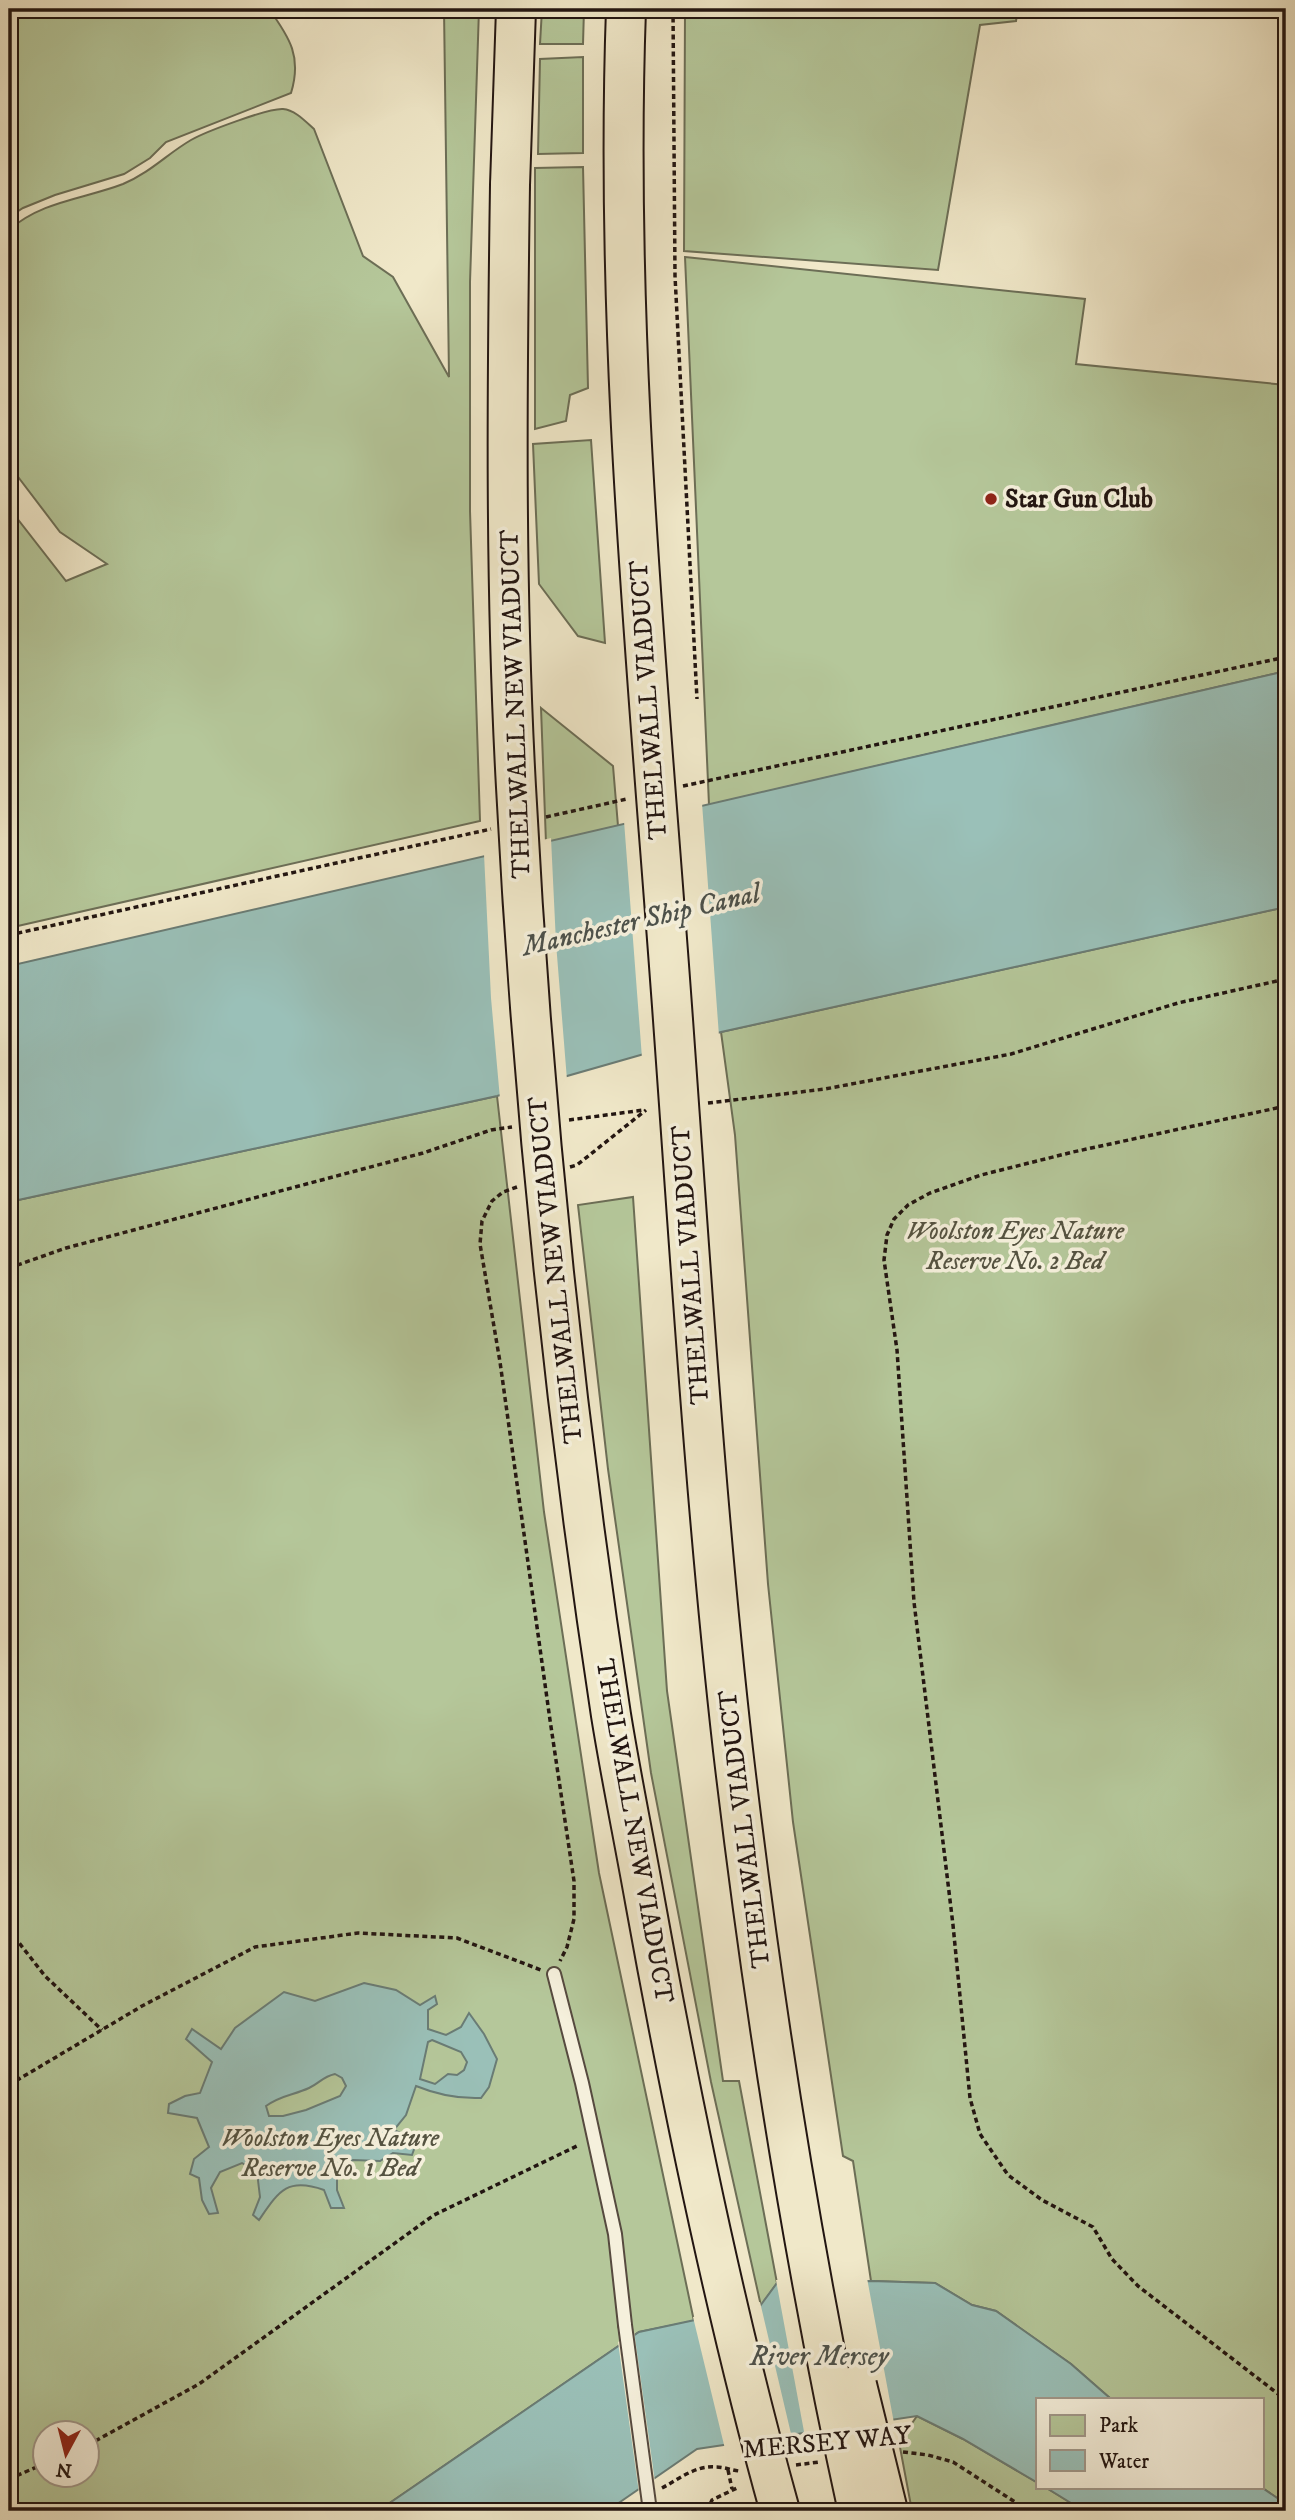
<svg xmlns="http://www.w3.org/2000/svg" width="1295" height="2520" viewBox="0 0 1295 2520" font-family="'IM FELL DW Pica',serif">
	<rect width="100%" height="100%" fill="#f0e8c9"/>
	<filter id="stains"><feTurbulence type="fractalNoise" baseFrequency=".00286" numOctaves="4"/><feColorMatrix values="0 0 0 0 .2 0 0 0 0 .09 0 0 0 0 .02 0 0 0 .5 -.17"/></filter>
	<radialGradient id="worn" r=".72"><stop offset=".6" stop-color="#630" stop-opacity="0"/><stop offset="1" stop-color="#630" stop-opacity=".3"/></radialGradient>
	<path fill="#b5c79a" stroke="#6c6e56" stroke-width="2" fill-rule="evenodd" d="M9 9H269C290 38 302 57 291 93L166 142 150 158 124 174 55 195 23 208 9 217Z
		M444 9H479L470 282V511L480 821 9 928V508L66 581 107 564 60 532 9 465V230C42 201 84 199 123 184 151 172 167 154 191 140 205 132 268 108 283 109 295 110 305 121 314 129L363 256 393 277 449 377Z
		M542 9H584L583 44H540Z
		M685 9H1018L1016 21 980 25 938 270 684 251Z
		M583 57V153L538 154 540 59Z
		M583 167 588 388 570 395 566 421 535 429V168Z
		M685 257 1085 299 1076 364 1286 385V671L709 805Z
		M591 440 605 643 578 636 539 584 533 444Z
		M541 708 613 766 618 826 546 843Z
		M1286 907V2504L1261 2487 1262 2399H1111L1071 2364 996 2311 972 2305 935 2283 871 2281 853 2161 843 2156 793 1822 768 1584 735 1135 721 1032Z
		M497 1096 544 1512 599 1873 694 2321 639 2332 378 2511H9V1202ZM46 2432H88V2474H46Z
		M633 1197 667 1691 723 2081H739L777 2283 761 2306 711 2082 651 1773 608 1469 578 1205Z
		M917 2416 963 2439 1038 2483V2487H1045L1084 2511H912L899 2442Z"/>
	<path fill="#9ac0b8" stroke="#6a7c75" stroke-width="2" fill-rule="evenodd" d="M1286 671V907L721 1032 497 1096 9 1202V966Z
		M364 1983 396 1990 420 2005 435 1996 437 2004 428 2010V2029L446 2035 461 2027 469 2013 484 2034 497 2059 489 2087 481 2098C457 2099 438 2095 416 2086L406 2115 394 2130 417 2141 412 2155 393 2153 380 2161 353 2160 337 2174V2190L344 2208H331L324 2190C287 2177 279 2191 259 2220L253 2215 260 2197 257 2172 242 2163 220 2172 211 2188 218 2213 209 2214 202 2200 199 2178 190 2174 194 2159 209 2147 197 2118 168 2113 169 2104 185 2096 200 2093 212 2062 186 2039 192 2029 221 2049 235 2028 284 1992 315 2001ZM432 2040 461 2052 467 2062 464 2070 457 2075 448 2074 435 2084 420 2079 428 2042ZM335 2074 342 2078 346 2086 340 2096 306 2110 283 2116H269L266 2106C281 2095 294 2095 309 2088 320 2083 322 2077 335 2074Z
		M871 2281 935 2283 972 2305 996 2311 1071 2364 1111 2399H1038V2483L963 2439 917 2416 697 2449 607 2511H378L639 2332 760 2306 777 2283Z
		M1045 2487H1261L1286 2504V2511H1084Z"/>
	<path fill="#f0e8c9" d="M702 803 719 1036 642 1058 624 821Z
		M551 838 556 943 567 1080 500 1099 491 998 484 854Z
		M867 2278 894 2423 805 2437 776 2280Z
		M760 2302 792 2438 725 2449 693 2317Z
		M634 2331 655 2482 639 2493 618 2342Z"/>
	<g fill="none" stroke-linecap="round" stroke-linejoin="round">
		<g stroke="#564a3f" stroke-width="16">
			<path id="lane" d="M554 1974 582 2083 615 2234 625 2325"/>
		</g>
		<g stroke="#221511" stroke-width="42">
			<path id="highway" d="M510 185 516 9"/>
		</g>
		<path stroke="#221511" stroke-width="3.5" stroke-dasharray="5 3.5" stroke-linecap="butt" d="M673 9 675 276 697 699
			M683 786 1286 657
			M546 817 627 799
			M9 935 491 829
			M708 1103 825 1089 1011 1054 1178 1003 1286 979
			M1286 1106 1073 1152 981 1175 930 1193 908 1205 894 1219 887 1235 884 1260 897 1350 914 1602 953 1925 970 2098 980 2134 1008 2175 1042 2200 1093 2227 1112 2259 1138 2286 1286 2400
			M569 1120 644 1110
			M570 1167 577 1165 646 1110
			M517 1187 503 1192 492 1201 482 1221 480 1244 500 1362 550 1720 574 1881V1919L567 1947 560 1961
			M9 1268 66 1248 423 1153 491 1130 512 1127
			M9 1930 45 1976 102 2030
			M9 2085 142 2006 255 1947 358 1933 457 1938 541 1970
			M88 2445 199 2384 434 2215 579 2145
			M903 2452 928 2455 953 2462 1029 2511
			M796 2465 819 2462
			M728 2470 732 2489
			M9 2479 46 2463
			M662 2488C679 2479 696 2465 716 2467 724 2467 731 2470 739 2471
			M624 2511 634 2504
			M707 2511 712 2500 739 2487"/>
		<use href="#lane" stroke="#f5f0dc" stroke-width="12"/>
		<use href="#highway" stroke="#f0e8c9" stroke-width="38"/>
		<g stroke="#564a3f" stroke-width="16" stroke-linecap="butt">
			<path id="lane-bridge" d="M625 2325 650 2511"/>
		</g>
		<g stroke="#221511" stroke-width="42" stroke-linecap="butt">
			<path id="highway-bridge" d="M626 9C614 342 648 675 672 1006 690 1254 705 1503 733 1750 763 2005 803 2260 858 2511
				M510 185C507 386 505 587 516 787 532 1097 564 1408 611 1715 621 1777 634 1839 645 1901 682 2106 724 2310 780 2511
				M857 2385 888 2511"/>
		</g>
		<use href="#lane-bridge" stroke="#f5f0dc" stroke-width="12"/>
		<use href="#highway-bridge" stroke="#f0e8c9" stroke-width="38"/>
	</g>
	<circle fill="#8f2418" stroke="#f5f0dc" stroke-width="2.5" cx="991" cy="499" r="7"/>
	<g text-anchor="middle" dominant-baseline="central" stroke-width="7" stroke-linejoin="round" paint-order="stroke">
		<g font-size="26" font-weight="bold" fill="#221511" stroke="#f5f0dc" text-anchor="start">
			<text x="1005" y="499">Star Gun Club</text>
		</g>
		<g font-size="26" fill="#221511" stroke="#f5f0dc">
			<text transform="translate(649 700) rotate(-94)">THELWALL VIADUCT</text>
			<text transform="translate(516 704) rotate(-92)">THELWALL NEW VIADUCT</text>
			<text transform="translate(691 1265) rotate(-94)">THELWALL VIADUCT</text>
			<text transform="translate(556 1270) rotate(-96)">THELWALL NEW VIADUCT</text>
			<text transform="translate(745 1829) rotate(-97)">THELWALL VIADUCT</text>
			<text transform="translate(634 1831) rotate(80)">THELWALL NEW VIADUCT</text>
			<text transform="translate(827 2443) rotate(-5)">MERSEY WAY</text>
		</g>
		<g font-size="26" font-style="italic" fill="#555341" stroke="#f5f0dc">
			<text x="1015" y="1231">Woolston Eyes Nature<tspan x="1015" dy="30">Reserve No. 2 Bed</tspan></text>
			<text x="330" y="2138">Woolston Eyes Nature<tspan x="330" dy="30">Reserve No. 1 Bed</tspan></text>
		</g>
		<g font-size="28" font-style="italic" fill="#4c514b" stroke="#f5f0dc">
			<text transform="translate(641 920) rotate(-13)">Manchester Ship Canal</text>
			<text x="819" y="2356">River Mersey</text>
		</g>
	</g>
	<rect width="1295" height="2520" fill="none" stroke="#f0e8c9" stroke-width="35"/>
	<rect x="10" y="10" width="1274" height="2499" fill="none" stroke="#221511" stroke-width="3.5"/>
	<rect x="18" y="18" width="1260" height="2485" fill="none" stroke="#221511" stroke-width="2"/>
	<rect x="1036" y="2398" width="228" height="91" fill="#f5f0dc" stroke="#a1988b" stroke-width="2"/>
	<rect x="1050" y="2415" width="35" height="21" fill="#b5c79a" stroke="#a1988b" stroke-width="2"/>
	<text x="1099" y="2432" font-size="21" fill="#221511">Park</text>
	<rect x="1050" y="2450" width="35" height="21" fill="#9ac0b8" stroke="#a1988b" stroke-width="2"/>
	<text x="1099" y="2468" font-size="21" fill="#221511">Water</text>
	<g transform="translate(66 2454) rotate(187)"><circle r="33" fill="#f5f0dc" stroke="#a1988b" stroke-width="2"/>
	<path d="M0-5L12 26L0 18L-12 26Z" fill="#8f2418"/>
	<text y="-10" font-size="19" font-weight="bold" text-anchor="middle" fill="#221511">N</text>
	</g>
	<rect width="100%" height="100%" filter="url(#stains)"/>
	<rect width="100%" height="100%" fill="url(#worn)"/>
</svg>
